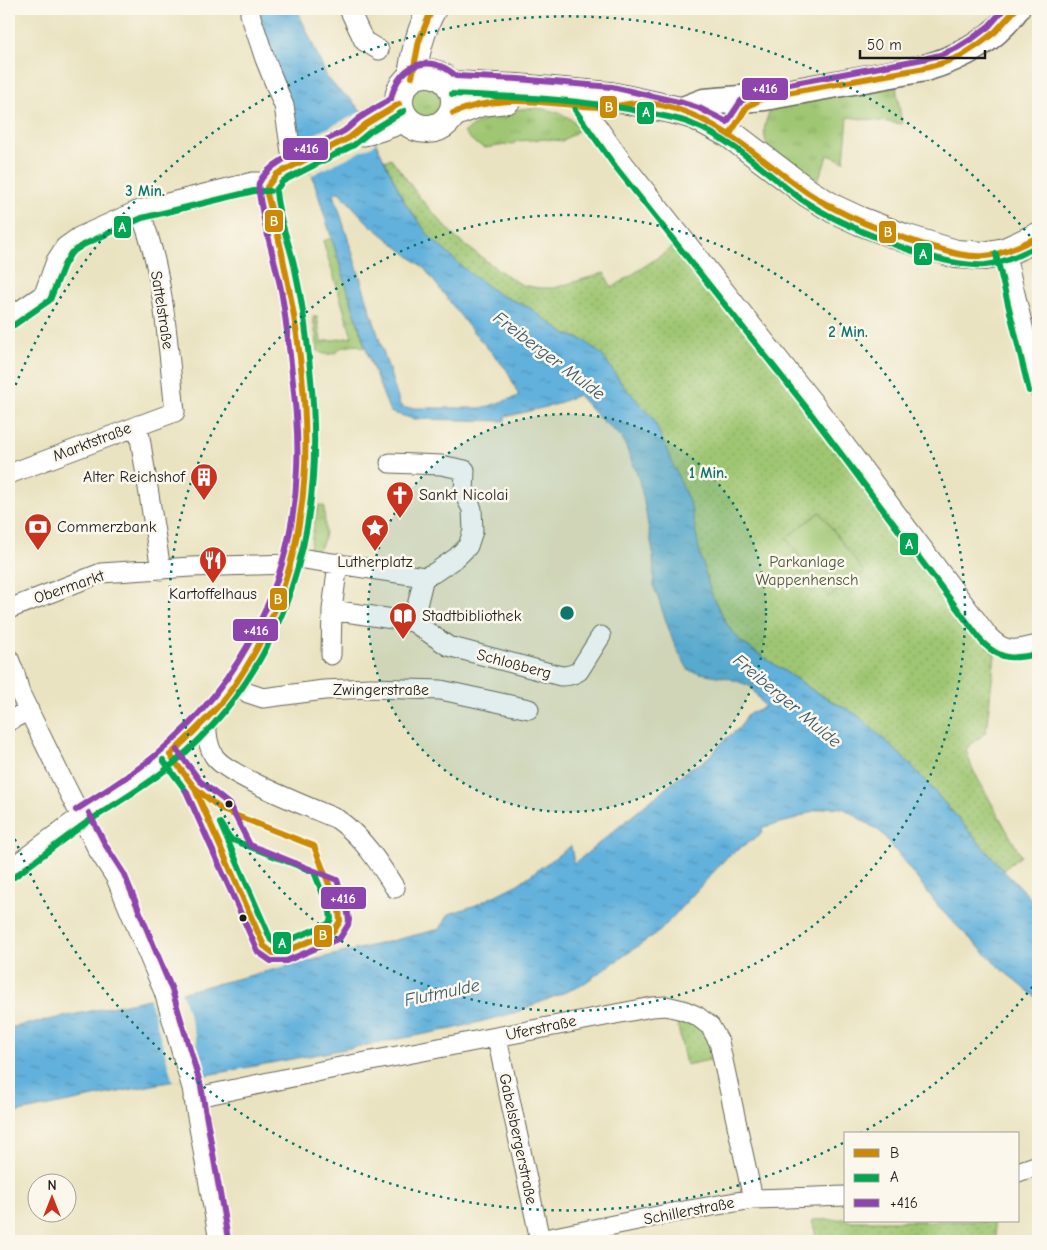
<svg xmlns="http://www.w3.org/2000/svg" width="1047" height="1250" viewBox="0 0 1047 1250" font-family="'Comic Neue',sans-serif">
	<defs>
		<pattern id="grass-tufts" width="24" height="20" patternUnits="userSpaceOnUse" patternTransform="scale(1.25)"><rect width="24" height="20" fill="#9fc672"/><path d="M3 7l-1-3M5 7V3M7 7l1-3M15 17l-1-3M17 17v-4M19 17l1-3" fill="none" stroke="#88aa62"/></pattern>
		<pattern id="park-dots" width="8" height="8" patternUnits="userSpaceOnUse" patternTransform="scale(1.25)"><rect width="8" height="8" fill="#9fc672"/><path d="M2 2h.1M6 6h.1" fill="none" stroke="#88aa62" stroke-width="1.8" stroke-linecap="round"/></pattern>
		<pattern id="water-ripples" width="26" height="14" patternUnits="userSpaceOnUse" patternTransform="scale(1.25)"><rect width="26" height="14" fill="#62b1dc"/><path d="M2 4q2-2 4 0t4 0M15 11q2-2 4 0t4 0" fill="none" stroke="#508fb2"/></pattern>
	</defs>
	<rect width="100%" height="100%" fill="#fbf7ec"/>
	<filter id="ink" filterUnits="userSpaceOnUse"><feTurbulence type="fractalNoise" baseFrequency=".02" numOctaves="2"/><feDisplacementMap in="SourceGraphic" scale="10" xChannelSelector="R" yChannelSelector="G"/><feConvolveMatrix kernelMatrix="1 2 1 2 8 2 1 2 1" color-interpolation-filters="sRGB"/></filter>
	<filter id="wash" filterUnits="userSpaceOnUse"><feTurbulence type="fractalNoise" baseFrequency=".0096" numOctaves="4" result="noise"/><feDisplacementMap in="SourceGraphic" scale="20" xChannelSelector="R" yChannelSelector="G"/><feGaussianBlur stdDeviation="1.12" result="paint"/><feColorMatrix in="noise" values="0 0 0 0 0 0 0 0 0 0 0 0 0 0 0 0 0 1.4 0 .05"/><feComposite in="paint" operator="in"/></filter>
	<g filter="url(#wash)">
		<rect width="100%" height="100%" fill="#eae3c1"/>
		<path fill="url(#grass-tufts)" stroke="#5e7147" d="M895 80 902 124 848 117 844 161 828 155 818 180 767 145C761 127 766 121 773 104Z
			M410 101a17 17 0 1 1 34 0a17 17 0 1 1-34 0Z
			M535 108C554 110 569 114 581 129L562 141 544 139 517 141 513 144 485 148 476 144 464 133C485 115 508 109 535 108Z
			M332 238 365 347 361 348 359 345 342 347C337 354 326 357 318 351L313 317H317L321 342 352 337 323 241Z
			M318 505 324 506C324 521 330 546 313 552L310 548Z"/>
		<path fill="url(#park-dots)" stroke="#5e7147" d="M391 158 420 198 456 238 497 269 522 285 539 288H554L604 273 612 288 675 246 734 312 901 535 995 655 986 732 966 749 972 768 1021 856 1003 870 915 769 857 715 814 691 741 642 726 623 711 593 700 554 622 384 603 357 585 341 564 333 530 308 498 294 468 272 430 237 405 203 385 161Z
			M677 1022C707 1021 708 1035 714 1059L686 1065Z
			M846 1219V1221H993L997 1241H817L812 1220Z"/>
		<path fill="#9fc672" stroke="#5e7147" d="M820 512 864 572 829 597 786 538Z"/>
		<path fill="url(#water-ripples)" stroke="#3f667c" fill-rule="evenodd" d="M254 9H297L327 77 339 91 351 99 361 112 405 203 430 237 468 272 498 294 530 308 564 333 585 341 603 356 622 384 653 418 691 506 700 554 711 593 726 623 741 642 814 691 857 715 885 740 915 769 1003 870 1038 906V999L1001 969 943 912 881 832 843 808 830 807 813 811 793 820 763 827 761 834 728 856 660 931 580 986 514 1013 452 1029 148 1086 9 1114V1028L183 992 440 929 449 914 476 905 518 884 571 846 574 864 690 768 701 763 713 753 723 741 739 728 748 714 765 707 750 686 728 678 689 671 674 644 654 587 653 553 643 497 638 476 622 438 596 415 578 395 554 405 505 417V421L414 419 390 412 369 358 312 175 296 143ZM336 192H339L368 223 424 268 469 327 507 370 519 396 483 408H405L400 405 334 194Z"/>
		<path fill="#eae3c1" d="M361 112 376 144 312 175 296 143Z
			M181 990 194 1032 205 1075 173 1082 149 996Z"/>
	</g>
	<g filter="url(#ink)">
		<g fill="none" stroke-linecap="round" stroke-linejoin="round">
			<g stroke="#646256" stroke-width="21">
				<path id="street" d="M349 9 364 41 379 50
					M250 14 265 59 284 106 293 165
					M582 105 621 160 813 402 989 637C1007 655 1016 649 1038 645
					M363 136C378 134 393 126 408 122
					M1005 252 1038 389
					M9 318 44 294 56 261 65 247 79 237 139 210 253 182H270
					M138 425 161 570
					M9 474 175 412C168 348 164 268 139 210
					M292 557 424 577 434 573 457 557 468 546 473 531 472 509 464 494 465 470 441 465 390 463
					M338 563 332 610 413 622 448 646 561 676C568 676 573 675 579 671L601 636
					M9 609 101 573 191 567 291 564
					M413 622 424 577
					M331 655 332 610
					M9 659 15 674 20 693 62 779 98 850 116 878 164 992 192 1088 219 1241
					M235 684 248 693 263 698 324 690 371 688 441 690 529 709
					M206 719C207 732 207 745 214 756 227 776 312 808 337 819 362 836 379 863 395 888
					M9 721 29 710
					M9 870C33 852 56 834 80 817 110 797 143 779 170 755 246 689 295 593 304 493 311 422 300 341 287 272 281 246 273 220 267 194V187L277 174 293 165 349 138 366 124 399 104
					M497 1038 540 1240
					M193 1098 340 1067 652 1007 666 1006 683 1010 697 1016 710 1026 719 1042 753 1199
					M1018 1172 1038 1165
					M535 1241 672 1213 753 1199 846 1196"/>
			</g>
			<g stroke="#646256" stroke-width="29">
				<path id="secondary" d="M680 111 704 102 765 97 925 68C962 57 993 41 1016 9"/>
			</g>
			<g stroke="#646256" stroke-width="30">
				<path id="primary" d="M399 101a28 28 0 1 1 56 0a28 28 0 1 1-56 0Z
					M412 77C414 56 422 26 432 9
					M452 85 517 88 610 96 680 111 696 116 730 134 808 193 834 209 860 221 904 238 956 254 984 256 1005 252 1038 237
					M453 113 481 102 507 99"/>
			</g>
			<use href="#street" stroke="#fff" stroke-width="19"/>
			<use href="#secondary" stroke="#fff" stroke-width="26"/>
			<use href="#primary" stroke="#fff" stroke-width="28"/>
			<g stroke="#fbf7ec" stroke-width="10">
				<path id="bus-1" d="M412 77 419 41 432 9
					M453 113C506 92 545 104 599 107 612 108 624 104 636 103 658 102 680 109 699 118 739 137 771 168 808 193 844 217 884 232 925 245 944 250 965 258 985 256 1004 254 1021 245 1038 237
					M730 134 747 107 765 97 925 68 943 63 961 56 978 45 995 32 1016 9
					M170 755C193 732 218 710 236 683 323 555 315 408 284 264 280 240 273 217 267 194V187L277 174 349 138 366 124 399 104
					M170 755 194 787
					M194 787 222 810 314 846 339 910 340 921 334 931 284 952 273 953 264 946Z"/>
			</g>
			<g stroke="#fbf7ec" stroke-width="10">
				<path id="bus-2" d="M452 94C517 97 583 99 648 113 662 116 678 118 692 124 733 140 766 173 801 199 838 225 940 268 985 265 1004 263 1021 254 1038 246
					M575 110 614 165 806 407 983 643C1002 661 1014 659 1038 654
					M996 254 1029 391
					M14 325 50 300 64 265 71 253 83 245 142 218 254 191H270
					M163 760 186 791
					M220 823 230 839 314 872 330 912 331 919 328 924 282 943 276 944 271 940Z
					M14 877C38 859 62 840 86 823 116 803 147 786 174 763 289 664 326 526 311 379 308 342 303 305 295 269 290 244 277 215 276 190L283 181 354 145 371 131 404 111"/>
			</g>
			<g stroke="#fbf7ec" stroke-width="10">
				<path id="bus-3" d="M177 750 200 781 229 804 250 845 337 880 347 908 349 920 348 925 340 938 286 961H271L258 952 186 791
					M76 810C103 792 131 776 156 755 242 683 293 582 297 469 299 431 294 392 290 355 287 333 285 311 281 290 278 273 255 192 259 183 273 155 319 146 344 131 350 127 355 121 361 117 371 110 381 105 391 99 398 64 430 52 456 76L518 79 612 87 683 103 699 108 727 122 741 101 763 89 923 59 940 55 957 48 973 38 989 26 1004 9
					M89 813 106 846 124 874 172 990 201 1086 228 1239"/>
			</g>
			<use href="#bus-1" stroke="#cb8a06" stroke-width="6"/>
			<use href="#bus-2" stroke="#00a651" stroke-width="6"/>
			<use href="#bus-3" stroke="#8e44ad" stroke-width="6"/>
		</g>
	</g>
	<circle cx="567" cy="613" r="199" fill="#0f766e" fill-opacity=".12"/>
	<g fill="none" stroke="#0f766e" stroke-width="2.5" stroke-dasharray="2.5 5">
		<circle cx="567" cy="613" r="199"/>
		<circle cx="567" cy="613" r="398"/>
		<path d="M1037 981A597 597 0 0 1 861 1133M843 1143A597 597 0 0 1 10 827M10 399A597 597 0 0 1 1037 245"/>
	</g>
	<defs>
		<g id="building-pin" transform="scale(1.4375)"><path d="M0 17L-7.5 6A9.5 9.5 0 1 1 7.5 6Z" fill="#c8321e" stroke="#fbf7ec"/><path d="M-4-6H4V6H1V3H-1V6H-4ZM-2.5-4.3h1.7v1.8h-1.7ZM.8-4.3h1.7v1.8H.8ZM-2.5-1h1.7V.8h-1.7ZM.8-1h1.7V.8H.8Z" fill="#fff"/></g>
		<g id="church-pin" transform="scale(1.4375)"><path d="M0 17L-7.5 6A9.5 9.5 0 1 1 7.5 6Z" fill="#c8321e" stroke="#fbf7ec"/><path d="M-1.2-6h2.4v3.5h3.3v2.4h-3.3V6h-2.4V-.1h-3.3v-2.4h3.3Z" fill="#fff"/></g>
		<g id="bank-pin" transform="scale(1.4375)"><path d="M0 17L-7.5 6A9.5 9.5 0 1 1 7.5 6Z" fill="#c8321e" stroke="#fbf7ec"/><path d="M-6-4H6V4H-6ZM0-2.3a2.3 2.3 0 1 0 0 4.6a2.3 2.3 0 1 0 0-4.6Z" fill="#fff"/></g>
		<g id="sight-pin" transform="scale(1.4375)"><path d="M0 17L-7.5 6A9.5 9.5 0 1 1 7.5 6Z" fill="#c8321e" stroke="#fbf7ec"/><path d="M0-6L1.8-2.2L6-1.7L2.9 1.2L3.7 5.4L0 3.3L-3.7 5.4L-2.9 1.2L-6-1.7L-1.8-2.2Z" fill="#fff"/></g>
		<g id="restaurant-pin" transform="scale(1.4375)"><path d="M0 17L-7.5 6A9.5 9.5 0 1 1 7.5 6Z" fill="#c8321e" stroke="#fbf7ec"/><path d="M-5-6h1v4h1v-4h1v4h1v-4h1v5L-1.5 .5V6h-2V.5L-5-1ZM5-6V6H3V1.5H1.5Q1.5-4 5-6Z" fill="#fff"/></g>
		<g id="library-pin" transform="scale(1.4375)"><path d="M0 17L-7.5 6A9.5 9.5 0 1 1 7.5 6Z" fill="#c8321e" stroke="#fbf7ec"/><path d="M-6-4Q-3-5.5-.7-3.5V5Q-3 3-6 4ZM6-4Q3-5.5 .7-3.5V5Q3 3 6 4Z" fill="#fff"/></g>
	</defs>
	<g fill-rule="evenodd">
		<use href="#building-pin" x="204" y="477"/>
		<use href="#church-pin" x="400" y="495"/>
		<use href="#bank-pin" x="38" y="527"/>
		<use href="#sight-pin" x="375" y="528"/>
		<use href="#restaurant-pin" x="213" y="560"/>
		<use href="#library-pin" x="403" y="616"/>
	</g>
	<g fill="#1c1c1c" stroke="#fbf7ec" stroke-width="2">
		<circle cx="229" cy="804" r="4.5"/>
		<circle cx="243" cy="918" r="4.5"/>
	</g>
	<g text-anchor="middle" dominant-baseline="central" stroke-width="5" stroke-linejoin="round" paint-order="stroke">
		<g font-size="16" fill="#1c1c1c" stroke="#fbf7ec">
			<text transform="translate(162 310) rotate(81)">Sattelstraße</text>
			<text transform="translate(92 442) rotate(-21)">Marktstraße</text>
			<text transform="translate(69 587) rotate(-19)">Obermarkt</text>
			<text transform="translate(514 664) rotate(15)">Schloßberg</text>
			<text x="381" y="690">Zwingerstraße</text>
			<text transform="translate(541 1028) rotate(-12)">Uferstraße</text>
			<text transform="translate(518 1139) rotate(78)">Gabelsbergerstraße</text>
			<text transform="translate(689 1211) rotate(-11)">Schillerstraße</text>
		</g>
		<g font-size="16" fill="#1c1c1c" stroke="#fbf7ec" text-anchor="start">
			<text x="185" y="477" text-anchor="end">Alter Reichshof</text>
			<text x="419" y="495">Sankt Nicolai</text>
			<text x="57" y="527">Commerzbank</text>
			<text x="375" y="562" text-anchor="middle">Lutherplatz</text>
			<text x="213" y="594" text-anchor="middle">Kartoffelhaus</text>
			<text x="422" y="616">Stadtbibliothek</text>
		</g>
		<g font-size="16" fill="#4a583a" stroke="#fbf7ec">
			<text x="807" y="562">Parkanlage<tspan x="807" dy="18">Wappenhensch</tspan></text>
		</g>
		<g font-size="18" font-style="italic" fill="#385869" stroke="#fbf7ec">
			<text transform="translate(549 356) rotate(37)">Freiberger Mulde</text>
			<text transform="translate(787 701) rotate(40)">Freiberger Mulde</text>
			<text transform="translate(442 993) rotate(-12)">Flutmulde</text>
		</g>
	</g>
	<circle cx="567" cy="613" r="8" fill="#0f766e" stroke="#fbf7ec" stroke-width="2.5"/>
	<g font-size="15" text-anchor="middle" font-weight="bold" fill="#0f766e" stroke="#fbf7ec" stroke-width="5" stroke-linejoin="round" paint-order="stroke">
		<text x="145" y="196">3 Min.</text>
		<text x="848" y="337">2 Min.</text>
		<text x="708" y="478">1 Min.</text>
	</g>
	<g stroke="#fbf7ec" stroke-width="2">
		<rect x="741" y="77" width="48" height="24" rx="5" fill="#8e44ad"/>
		<rect x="599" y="95" width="19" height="24" rx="5" fill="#cb8a06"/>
		<rect x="636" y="101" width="19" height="24" rx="5" fill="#00a651"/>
		<rect x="282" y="137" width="47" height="24" rx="5" fill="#8e44ad"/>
		<rect x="264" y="209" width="20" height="24" rx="5" fill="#cb8a06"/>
		<rect x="113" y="215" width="19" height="24" rx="5" fill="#00a651"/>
		<rect x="878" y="220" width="19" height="24" rx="5" fill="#cb8a06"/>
		<rect x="913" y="242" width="20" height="24" rx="5" fill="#00a651"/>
		<rect x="899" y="532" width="20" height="24" rx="5" fill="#00a651"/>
		<rect x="269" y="587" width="19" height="24" rx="5" fill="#cb8a06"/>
		<rect x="232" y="618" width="47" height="24" rx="5" fill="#8e44ad"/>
		<rect x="320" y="886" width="47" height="24" rx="5" fill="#8e44ad"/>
		<rect x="313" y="924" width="20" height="24" rx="5" fill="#cb8a06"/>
		<rect x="272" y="931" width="20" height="24" rx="5" fill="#00a651"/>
	</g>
	<g font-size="14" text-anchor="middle" font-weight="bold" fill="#fff">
		<text x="765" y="93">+416</text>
		<text x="609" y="112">B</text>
		<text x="646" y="117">A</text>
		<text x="306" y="153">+416</text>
		<text x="274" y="226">B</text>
		<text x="122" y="232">A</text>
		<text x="888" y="237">B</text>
		<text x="923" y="259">A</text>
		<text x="909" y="549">A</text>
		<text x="278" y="604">B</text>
		<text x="256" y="635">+416</text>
		<text x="343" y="903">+416</text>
		<text x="323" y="940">B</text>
		<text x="282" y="948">A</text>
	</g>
	<rect width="1047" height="1250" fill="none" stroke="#fbf7ec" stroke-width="30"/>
	<rect x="844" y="1132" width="175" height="90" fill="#fbf7ec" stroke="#a29f99"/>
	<rect x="854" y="1149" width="25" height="8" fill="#cb8a06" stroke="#a29f99"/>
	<text x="890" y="1158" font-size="15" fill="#1c1c1c">B</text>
	<rect x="854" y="1174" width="25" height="8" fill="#00a651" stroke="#a29f99"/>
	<text x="890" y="1182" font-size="15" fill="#1c1c1c">A</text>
	<rect x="854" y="1199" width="25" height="8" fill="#8e44ad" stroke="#a29f99"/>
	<text x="890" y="1208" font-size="15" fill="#1c1c1c">+416</text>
	<g transform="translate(52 1198)"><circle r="24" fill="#fbf7ec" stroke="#a29f99"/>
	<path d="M0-4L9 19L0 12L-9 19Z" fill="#c8321e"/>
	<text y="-8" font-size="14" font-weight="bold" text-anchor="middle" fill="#1c1c1c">N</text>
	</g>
	<path d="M860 50v8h125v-8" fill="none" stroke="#1c1c1c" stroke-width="2.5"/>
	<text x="867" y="50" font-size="15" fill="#1c1c1c" stroke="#fbf7ec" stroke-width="4" paint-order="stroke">50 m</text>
</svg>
